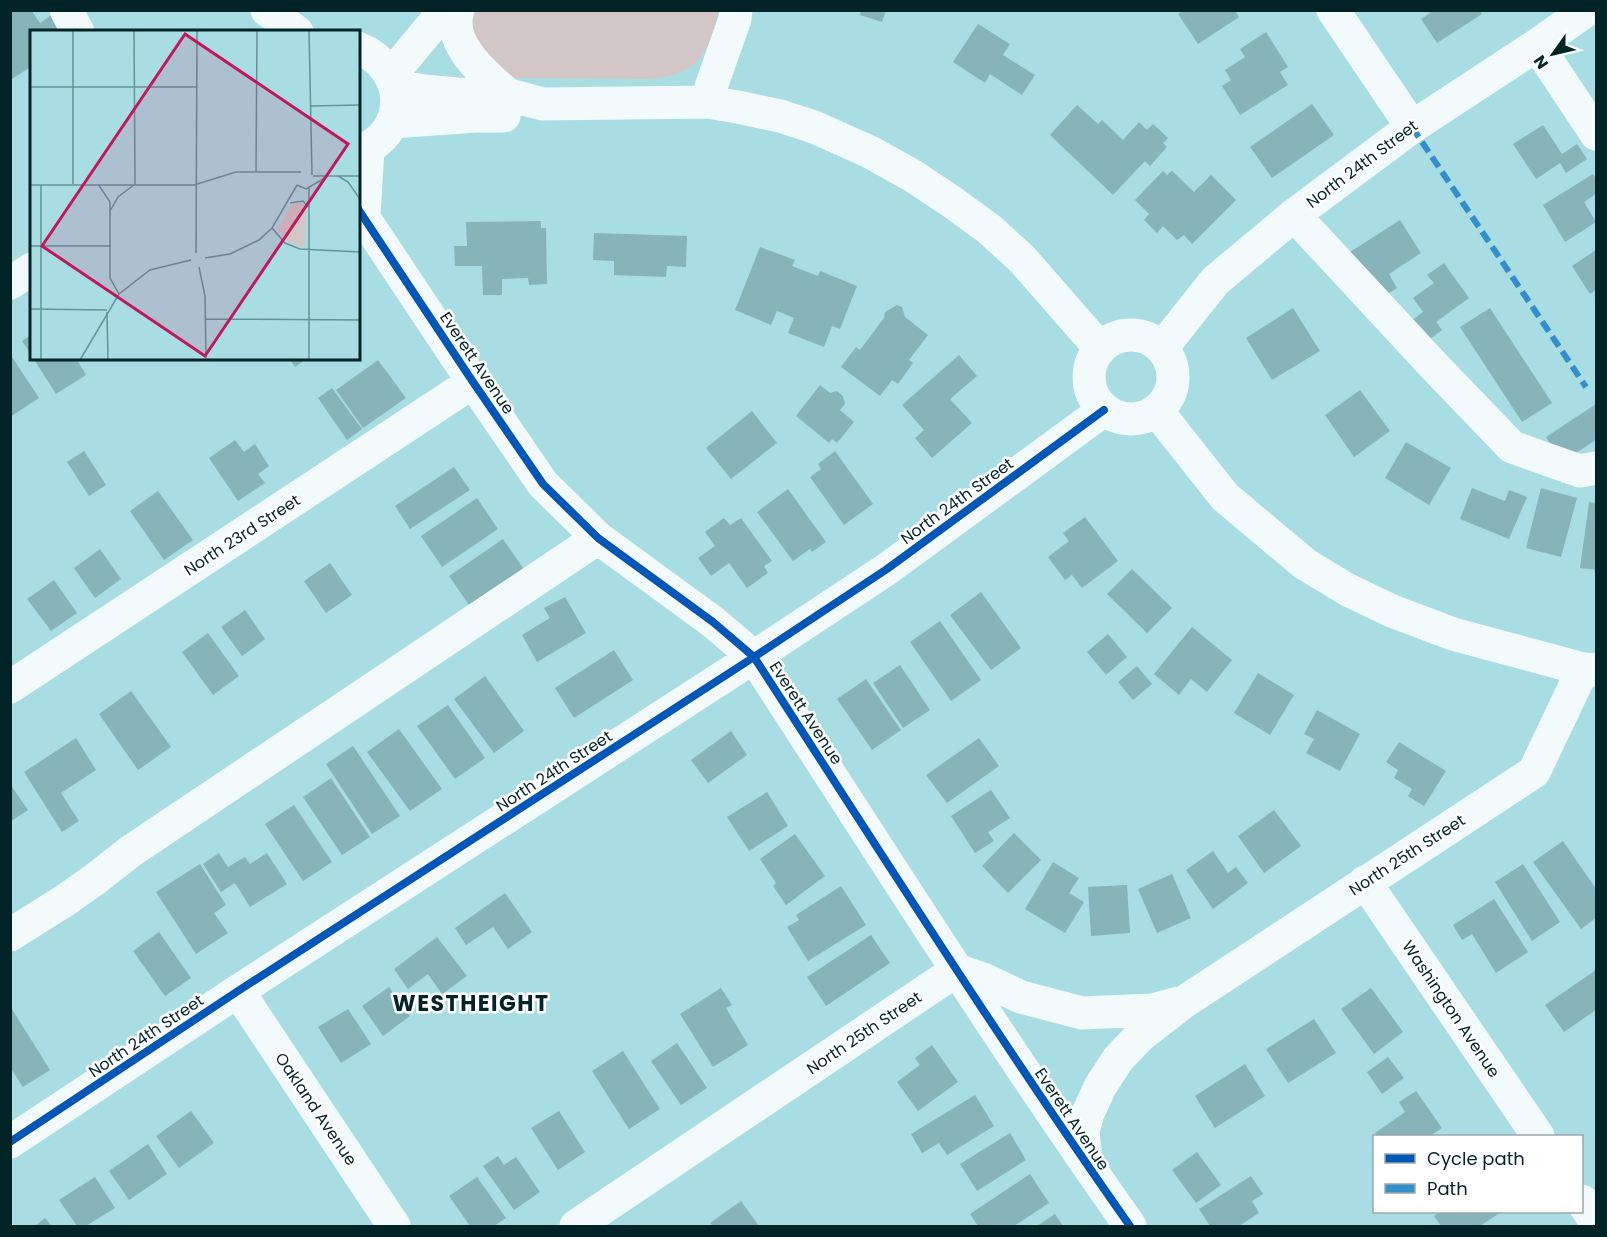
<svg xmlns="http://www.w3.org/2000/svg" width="1607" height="1237" viewBox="0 0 1607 1237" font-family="Poppins,sans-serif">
	<rect width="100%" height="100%" fill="#a8dde4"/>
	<path fill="#d3c6c6" d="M470 10 719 11C708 53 699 75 651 79L514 78 499 73 473 39Z"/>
	<path fill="#86b4b9" d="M10 10H31L40 23 54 13 67 32H32V66L12 79 10 76Z
		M861 10H886L882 22 860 15Z
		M1184 10H1235L1239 17 1198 44 1178 14Z
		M1428 10H1480L1482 14 1437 43 1421 19 1430 13Z
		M978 24 1010 44 1003 55 1035 75 1022 95 990 74 985 83 953 62Z
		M1266 32 1288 67 1280 72 1288 85 1240 115 1222 86 1231 80 1225 70 1245 57 1240 49Z
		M1312 104 1334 135 1272 178 1250 147Z
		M1077 105 1098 124 1102 120 1123 140 1139 122 1147 130 1153 124 1168 138 1163 143 1167 147 1150 166 1145 161 1113 195 1050 135Z
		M1543 125 1562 154 1577 144 1587 159 1566 173 1560 163 1536 179 1513 144Z
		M1163 171 1167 175 1172 171 1194 192 1211 175 1236 200 1192 244 1184 235 1177 240 1163 226 1157 233 1144 220 1149 214 1135 200Z
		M1593 174 1596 179V194L1584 202 1596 222 1565 242 1543 205Z
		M1400 220 1421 253 1389 274 1397 288 1381 298 1350 252Z
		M541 221V228H546L547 284 529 285 528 278 502 279V295H483L482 266H455L454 246H467L466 222Z
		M594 233 687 236 686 267 667 266 666 277 614 275V261L593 260Z
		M760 247 795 260 792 266 818 276 820 271 857 286 840 329 832 326 824 347 788 333 794 318 777 311 771 325 735 310Z
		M1596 250V290L1590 294 1572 266Z
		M1444 263 1469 298 1436 322 1442 330 1426 342 1411 321 1423 312 1413 298 1434 283 1427 275Z
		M897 305 902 307 905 317 928 335 909 360 913 363 898 384 892 380 880 396 841 367 856 347 860 350 884 318 885 312Z
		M1293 308 1320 351 1272 380 1246 338Z
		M1490 308 1552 403 1522 422 1460 327Z
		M32 334V356L22 341Z
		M10 354 39 398 10 417Z
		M959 355 977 376 950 399 972 423 932 458 915 438 924 430 902 405Z
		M33 358H76L86 375 56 394Z
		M289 358H308L295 367Z
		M378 360 406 398 363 428 336 390Z
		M820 385 830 393 837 391 843 396 845 404 840 410 854 422 837 443 832 439 829 443 796 416Z
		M332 388 362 429 347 440 318 398Z
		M1360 390 1390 431 1354 457 1325 415Z
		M1596 404V440L1562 462 1546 437Z
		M752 411 777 443 731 479 706 448Z
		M235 440 244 452 255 444 269 466 258 474 265 483 238 501 209 458Z
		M1406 442 1451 468 1429 505 1385 478Z
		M84 451 106 485 89 496 67 462Z
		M835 451 873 504 844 525 810 477 821 469 818 464Z
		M454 467 470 490 410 529 395 506Z
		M1472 488 1505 501 1509 490 1527 497 1509 539 1460 519Z
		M1541 488 1577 498 1561 557 1526 548Z
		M788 489 826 542 812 552 810 549 793 561 757 512Z
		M158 491 193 540 164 560 130 511Z
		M477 498 498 529 442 567 421 536Z
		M1589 502 1596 503V570L1580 568Z
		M1085 517 1118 561 1082 588 1072 575 1065 580 1048 557 1069 541 1063 533Z
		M724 518 730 525 741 518 772 561 764 566 768 573 747 588 729 563 711 576 698 558 715 546 705 532Z
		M503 539 525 571 471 608 449 576Z
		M100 549 121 579 95 598 74 568Z
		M330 563 352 595 326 613 304 581Z
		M1132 569 1172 608 1147 633 1107 594Z
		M54 580 77 613 51 631 27 599Z
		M981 592 1021 648 991 670 950 615Z
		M565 597 586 633 537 662 522 635 550 618 544 608Z
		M245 610 265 639 242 656 221 627Z
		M940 621 981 680 951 701 910 642Z
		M1192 627 1232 660 1207 692 1191 679 1179 695 1154 674Z
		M208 633 239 676 213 695 182 652Z
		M1108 634 1127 657 1106 675 1087 652Z
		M614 650 633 680 574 718 555 688Z
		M900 665 930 710 903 728 873 683Z
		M1137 666 1152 684 1133 700 1118 682Z
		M1258 673 1294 695 1270 735 1234 713Z
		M485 676 524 731 494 753 454 699Z
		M866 679 901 730 872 750 837 699Z
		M131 691 171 747 138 770 99 714Z
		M448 705 485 758 455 779 417 726Z
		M1317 710 1360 734 1340 771 1306 753 1314 739 1304 734Z
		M399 729 442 789 410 811 367 752Z
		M731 731 747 755 708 783 691 760Z
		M76 738 96 770 61 793 79 821 62 832 24 772Z
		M979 738 999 766 947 803 926 775Z
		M1399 742 1446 771 1424 806 1408 796 1412 789 1394 778 1398 770 1386 762Z
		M353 746 400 816 372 834 326 764Z
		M331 778 370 837 342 855 303 797Z
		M10 784 28 810 10 822Z
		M991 790 1010 818 988 832 994 841 975 853 951 816Z
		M767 792 788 826 749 851 727 817Z
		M294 805 332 862 303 881 265 824Z
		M1274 810 1301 846 1264 873 1238 836Z
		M1014 833 1041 860 1008 893 982 866Z
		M795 834 825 876 786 905 773 886 776 883 760 859Z
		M1563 841 1596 889V918L1581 929 1533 862Z
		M1213 851 1228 873 1236 867 1248 883 1213 909 1186 870Z
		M219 853 228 867 245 857 250 864 267 853 287 884 250 907 235 883 221 892 203 864Z
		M1053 862 1079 878 1069 893 1084 902 1065 933 1025 909Z
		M200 864 226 905 214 913 228 933 196 954 156 892Z
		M1523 864 1560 922 1532 941 1495 882Z
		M1172 874 1191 918 1157 933 1138 889Z
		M1127 885 1130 933 1091 936 1088 887Z
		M841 886 866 925 808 961 787 927 799 920 796 915Z
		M505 893 532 932 508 949 493 927 466 945 455 928Z
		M1494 899 1528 952 1496 973 1472 934 1462 940 1453 925Z
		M159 932 191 978 165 996 133 951Z
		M871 935 890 963 826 1006 807 977Z
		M437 937 467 976 442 994 428 974 408 989 394 969Z
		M1596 970V1010L1564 1032 1545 1005Z
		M389 987 410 1016 383 1036 362 1006Z
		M721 988 732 1005 726 1008 748 1045 713 1067 680 1014Z
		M1371 988 1403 1032 1374 1054 1341 1009Z
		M10 1006 50 1070 23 1087 10 1067Z
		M348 1009 371 1044 341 1063 318 1027Z
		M1314 1019 1336 1053 1288 1083 1266 1049Z
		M677 1043 707 1088 681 1105 651 1061Z
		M932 1045 958 1082 918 1111 897 1082 920 1065 915 1058Z
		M623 1051 660 1109 629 1129 592 1071Z
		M1388 1057 1404 1078 1382 1094 1367 1072Z
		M1245 1064 1265 1096 1215 1128 1195 1096Z
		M1416 1091 1442 1128 1430 1136H1377L1375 1133 1405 1112 1399 1102Z
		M975 1095 994 1126 947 1155 939 1143 922 1153 911 1134Z
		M191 1111 214 1143 179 1168 156 1136Z
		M559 1111 585 1152 558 1170 531 1128Z
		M1010 1133 1026 1160 977 1191 960 1164Z
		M148 1144 167 1174 129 1200 109 1171Z
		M1197 1152 1221 1185 1196 1203 1172 1170Z
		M498 1156 504 1165 516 1157 540 1192 514 1210 483 1166Z
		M1030 1174 1049 1203 1014 1226H978L970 1214Z
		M1251 1176 1263 1194 1252 1201 1259 1213 1239 1226H1210L1199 1209Z
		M95 1177 115 1208 86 1226H77L59 1200Z
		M477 1177 506 1218 494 1226H470L449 1196Z
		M741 1201 759 1226H713L710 1223Z
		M1440 1212H1501L1480 1226H1441L1434 1216Z
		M1055 1214 1063 1226H1037Z
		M45 1218 52 1226H35Z"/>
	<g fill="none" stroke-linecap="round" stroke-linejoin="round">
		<path stroke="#f2fafb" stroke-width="33" d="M66 10 78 32
			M267 10 297 32
			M458 10C446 44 486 75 508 95L513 96
			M1333 10 1412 127
			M1537 45 1596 134
			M358 48C409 68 410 134 358 152
			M391 75 445 10
			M395 86 424 91 457 94 513 96 543 104 707 102 738 107 780 116 814 127 870 152 913 176 952 202 989 229 1022 259 1099 347
			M707 102 712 84 735 19 736 10
			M392 122 477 116H504
			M358 209 473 382 543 484 598 538 713 622 754 657C878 848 999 1040 1130 1226
			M1294 215 1435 367 1512 447 1580 471 1596 468
			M364 216 368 149
			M10 283 32 269
			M1089 377a42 42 0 1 1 84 0a42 42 0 1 1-84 0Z
			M1162 348 1215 281 1294 215 1412 127 1537 45 1587 10
			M1157 411 1225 497 1305 564 1348 590 1392 611 1453 634 1583 669 1596 670
			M10 687 473 382
			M1365 882 1538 1136
			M10 935 64 901 94 880 131 851 598 538
			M238 991 394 1226
			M10 1142 238 991 754 657 887 569 1104 410
			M1086 1163 1083 1131 1088 1113 1100 1087 1118 1059 1140 1036 1184 1002 1534 772 1583 669
			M1582 1201 1596 1223
			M576 1226 957 970 983 979 1021 997 1082 1013 1153 1010 1179 1003"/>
		<path stroke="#338ecc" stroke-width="6" stroke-dasharray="12 6" stroke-linecap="butt" d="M1412 127 1586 387"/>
		<g stroke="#fff" stroke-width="11">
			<path id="cycleway" d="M358 209 473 382 543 484 598 538 713 622 754 657C878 848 999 1040 1130 1226
				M10 1142 238 991 754 657 887 569 1104 410"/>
		</g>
		<use href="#cycleway" stroke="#0057b8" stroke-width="8"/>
	</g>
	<g text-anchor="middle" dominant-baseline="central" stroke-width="5" stroke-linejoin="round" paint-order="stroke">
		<g font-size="16" fill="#032427" stroke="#fff">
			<text transform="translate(1362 164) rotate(-37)">North 24th Street</text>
			<text transform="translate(477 363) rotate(56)">Everett Avenue</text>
			<text transform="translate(957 501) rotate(-36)">North 24th Street</text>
			<text transform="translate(242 535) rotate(-33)">North 23rd Street</text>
			<text transform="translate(806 713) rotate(57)">Everett Avenue</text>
			<text transform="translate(554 771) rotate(-33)">North 24th Street</text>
			<text transform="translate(1407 855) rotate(-33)">North 25th Street</text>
			<text transform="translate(1451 1009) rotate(56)">Washington Avenue</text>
			<text transform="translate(864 1033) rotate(-34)">North 25th Street</text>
			<text transform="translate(146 1036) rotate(-34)">North 24th Street</text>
			<text transform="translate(316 1109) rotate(56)">Oakland Avenue</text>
			<text transform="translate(1072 1119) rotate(56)">Everett Avenue</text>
		</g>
		<g font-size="22" font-weight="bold" letter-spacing="1.5" fill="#032427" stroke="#fff">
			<text x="471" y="1003">WESTHEIGHT</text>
		</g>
	</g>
	<g transform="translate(30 30)">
		<rect width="330" height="330" fill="#a8dde4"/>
		<path d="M271 173 276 176 275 218 258 212 248 199 262 175Z" fill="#d3c6c6"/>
		<path fill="none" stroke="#669398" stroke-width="1.5" d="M279 0 282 145M0 57H166M280 76 330 75M226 142 227 0M283 146H330M308 146 318 152 330 169M43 154V0M68 154 80 172V248L89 264M0 155H164L206 142H271M267 155 276 159 295 148M279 158V330M260 173 273 171 278 177M80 181 88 167 105 154 104 0M242 198 255 213 270 219 330 222M0 216H80M166 223 167 0M175 228 200 224 229 210 242 198 267 155M169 237 175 266 176 330M0 279 77 280M77 282 78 330M176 289 330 290M11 330V155M50 330 89 264 120 240 161 230"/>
		<path fill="#c2185b" fill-opacity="0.15" stroke="#c2185b" stroke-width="3" d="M155 4 318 114 175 326 12 216Z"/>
		<rect width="330" height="330" fill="none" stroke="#032427" stroke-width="3"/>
	</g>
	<rect width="1607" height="1237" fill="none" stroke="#032427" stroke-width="24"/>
	<rect x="1373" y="1135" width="210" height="78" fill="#ffffff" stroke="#9aa7a9" stroke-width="1.5"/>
	<rect x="1385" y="1154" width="30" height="9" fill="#0057b8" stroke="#9aa7a9" stroke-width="1.5"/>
	<text x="1427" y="1165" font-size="18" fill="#032427">Cycle path</text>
	<rect x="1385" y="1184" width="30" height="9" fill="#338ecc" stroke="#9aa7a9" stroke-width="1.5"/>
	<text x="1427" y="1195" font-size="18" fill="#032427">Path</text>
	<g transform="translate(1553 54) rotate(236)" stroke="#ffffff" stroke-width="4.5" paint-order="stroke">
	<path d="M0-4.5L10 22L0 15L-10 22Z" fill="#032427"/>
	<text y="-9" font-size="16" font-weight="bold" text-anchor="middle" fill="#032427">N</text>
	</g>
</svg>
